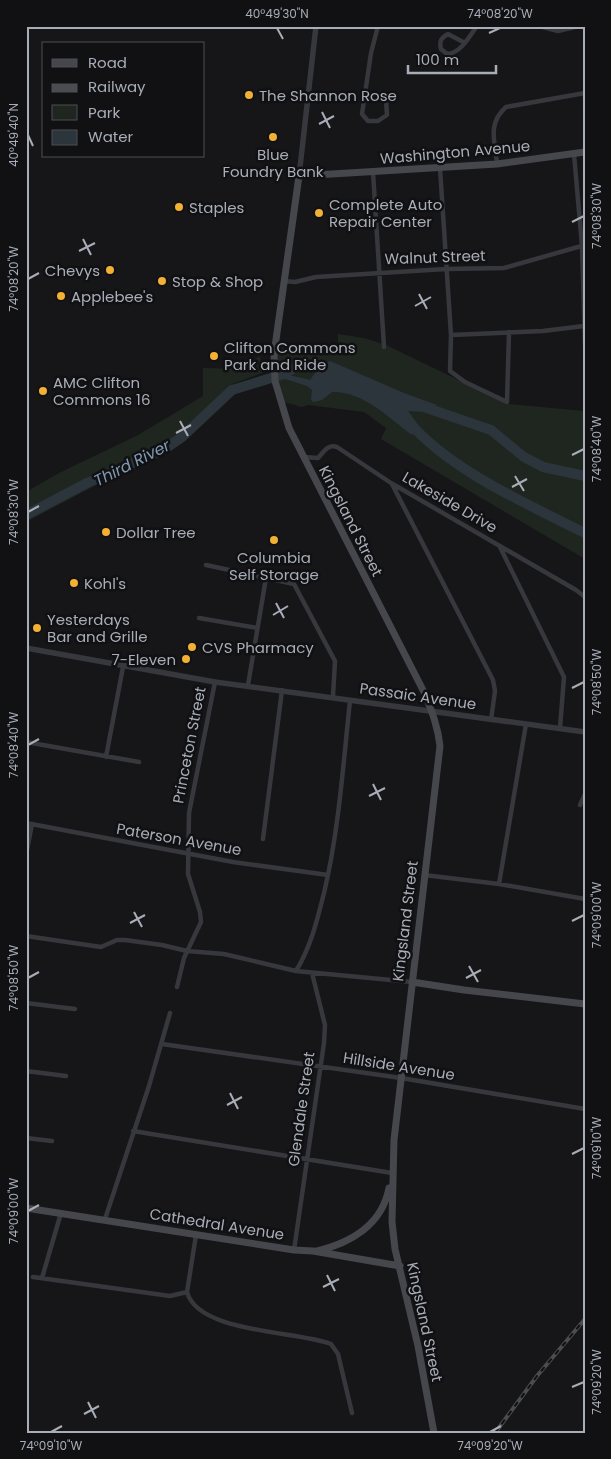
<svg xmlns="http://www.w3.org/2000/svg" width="611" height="1459" viewBox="0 0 611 1459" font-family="Poppins,sans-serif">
	<rect width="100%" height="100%" fill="#161618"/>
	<path fill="#1e261f" d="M338 334 364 338 386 345 508 404 585 411V559L381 439 386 428 364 412 308 405 302 407 280 401 275 381 281 379 279 371H273L274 348 338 349Z
		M260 356 262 373 232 384 163 450 26 522V492L59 473 138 435 203 396V368L239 369Z"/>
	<path fill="#2c353c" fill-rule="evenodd" d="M330 361 404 393 437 405 426 412 408 411 419 426 412 435C389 418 363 391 332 392L322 400 313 402 311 399 312 390 307 386 282 378 281 372C286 371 287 368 292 367 303 365 323 366 330 361ZM310 369 315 373 310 380 289 375 293 372Z"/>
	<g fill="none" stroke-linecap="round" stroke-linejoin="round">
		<path stroke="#2c353c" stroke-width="10" d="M418 405 491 430 524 457 543 467 585 476
			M407 420C449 470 527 504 585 533
			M26 515 87 483 163 450 182 437 232 390 284 374 293 369"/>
		<path stroke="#37383d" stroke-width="4.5" d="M539 26 558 31 579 26
			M465 43 448 34C441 38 439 41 441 49L447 54C461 53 469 37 477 26
			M365 94H380L386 100 387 115 378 121H368L362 114 371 53 378 26
			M574 154 582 246 585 344
			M497 164C495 141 487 124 506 107L585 93
			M440 168 451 335 450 371 465 382 507 402 509 332
			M373 172 384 347
			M284 281 295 282 316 277 446 269 504 268 585 245
			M451 335 543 331 584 326
			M304 457 318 458C324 452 327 444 337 447L391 483 576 590 585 597
			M392 484 493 680 495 691 491 720
			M500 547 564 677 560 728
			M206 565 294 584 335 661 333 696
			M199 618 257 628
			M248 685 266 578
			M26 742 139 762
			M106 757 123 667
			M580 805 585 794
			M26 823 233 862 328 875
			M263 839 282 690
			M26 855 32 824
			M424 875 499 884 585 899
			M499 884 526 724
			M26 936 101 947 117 940H125L162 945 187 951 224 954 296 971 412 982
			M296 971C311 946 317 921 324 893 339 830 343 765 350 701
			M177 987 184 958 201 922 200 912 188 874 189 813 215 682
			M26 1003 75 1009
			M162 1044 401 1078 585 1109
			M26 1071 66 1076
			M133 1131 392 1173
			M26 1138 52 1141
			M105 1219 149 1086 170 1013
			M294 1250 324 1043 325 1025 312 973
			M33 1277 170 1296 187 1292
			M42 1278 61 1213
			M187 1292C198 1333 297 1331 331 1344L338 1354 352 1413
			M187 1292 196 1235"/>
		<path stroke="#37383d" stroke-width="5.5" d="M299 176 316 26
			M26 648 215 682 585 732"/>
		<path stroke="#45474d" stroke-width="7" d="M412 982 464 990 585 1004
			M26 1208 294 1250 313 1251 400 1266
			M317 1251C350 1243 382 1225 389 1188
			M434 1433 418 1346 395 1249 392 1222 394 1140 440 746C438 727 432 712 425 694L289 428 275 381 274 354 299 176 497 164 585 152"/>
		<g stroke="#4a4c52" stroke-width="4">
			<path id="rail" d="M495 1433 537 1376 585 1319"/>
		</g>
		<use href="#rail" stroke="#111113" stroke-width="2" stroke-dasharray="5.5" stroke-linecap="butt"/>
	</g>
	<path fill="none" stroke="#a8adb8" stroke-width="2" d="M277 28 283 39M489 33 500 28M322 112 330 128M319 124 334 116M28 135 33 146M572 222 584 216M83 239 91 255M79 251 95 243M28 279 39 273M419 294 427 309M415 306 431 297M180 421 188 436M176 433 191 425M572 455 584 449M515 476 524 491M512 487 527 479M28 512 39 506M276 603 284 618M273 615 288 606M572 688 584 682M28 745 39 739M373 784 381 800M369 796 385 788M134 912 142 927M572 921 584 915M130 923 145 915M469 966 478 982M28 978 39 972M466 978 481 970M230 1093 238 1109M227 1105 242 1097M572 1154 584 1148M28 1211 39 1205M327 1275 335 1291M323 1287 339 1279M572 1387 584 1382M88 1402 96 1418M84 1414 99 1406M51 1432 62 1426M490 1432 501 1426"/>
	<g fill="#f2b134" stroke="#111113" stroke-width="2">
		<circle cx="249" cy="95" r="5"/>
		<circle cx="273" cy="137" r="5"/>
		<circle cx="179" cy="207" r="5"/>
		<circle cx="319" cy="213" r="5"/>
		<circle cx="110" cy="270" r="5"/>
		<circle cx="162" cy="281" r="5"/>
		<circle cx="61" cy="296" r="5"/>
		<circle cx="214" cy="356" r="5"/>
		<circle cx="43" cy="391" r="5"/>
		<circle cx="106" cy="532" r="5"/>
		<circle cx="274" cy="540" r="5"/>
		<circle cx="74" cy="583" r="5"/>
		<circle cx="37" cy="628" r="5"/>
		<circle cx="192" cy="647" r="5"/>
		<circle cx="186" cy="659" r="5"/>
	</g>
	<g text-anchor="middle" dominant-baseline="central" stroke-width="5" stroke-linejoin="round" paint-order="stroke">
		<g font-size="15" fill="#a8adb8" stroke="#111113" text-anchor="start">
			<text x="259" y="95">The Shannon Rose</text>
			<text x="273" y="154" text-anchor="middle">Blue<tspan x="273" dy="17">Foundry Bank</tspan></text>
			<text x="329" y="204">Complete Auto<tspan x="329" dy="17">Repair Center</tspan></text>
			<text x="189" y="207">Staples</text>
			<text x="100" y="270" text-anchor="end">Chevys</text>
			<text x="172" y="281">Stop &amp; Shop</text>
			<text x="71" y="296">Applebee's</text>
			<text x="224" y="347">Clifton Commons<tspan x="224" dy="17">Park and Ride</tspan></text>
			<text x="53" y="382">AMC Clifton<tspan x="53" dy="17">Commons 16</tspan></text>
			<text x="116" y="532">Dollar Tree</text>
			<text x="274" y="557" text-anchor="middle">Columbia<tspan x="274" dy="17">Self Storage</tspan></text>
			<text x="84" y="583">Kohl's</text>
			<text x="47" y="619">Yesterdays<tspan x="47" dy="17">Bar and Grille</tspan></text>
			<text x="202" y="647">CVS Pharmacy</text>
			<text x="176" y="659" text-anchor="end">7-Eleven</text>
		</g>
		<g font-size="15" fill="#a8adb8" stroke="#111113">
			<text transform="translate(455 152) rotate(-5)">Washington Avenue</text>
			<text transform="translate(435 257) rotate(-2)">Walnut Street</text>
			<text transform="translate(450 502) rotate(30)">Lakeside Drive</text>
			<text transform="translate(351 521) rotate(63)">Kingsland Street</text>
			<text transform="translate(418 696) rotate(8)">Passaic Avenue</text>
			<text transform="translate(189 745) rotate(-79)">Princeton Street</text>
			<text transform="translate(179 839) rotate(10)">Paterson Avenue</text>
			<text transform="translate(405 921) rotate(-83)">Kingsland Street</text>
			<text transform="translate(399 1066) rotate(9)">Hillside Avenue</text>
			<text transform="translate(301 1109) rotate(-82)">Glendale Street</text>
			<text transform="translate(217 1224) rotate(9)">Cathedral Avenue</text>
			<text transform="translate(425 1322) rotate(78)">Kingsland Street</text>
		</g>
		<g font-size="16" font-style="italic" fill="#7f9bb3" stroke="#111113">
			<text transform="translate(132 463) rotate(-27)">Third River</text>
		</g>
	</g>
	<rect width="611" height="1459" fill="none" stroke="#111113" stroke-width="55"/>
	<rect x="42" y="42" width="162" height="115" fill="#111113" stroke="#4d4f55"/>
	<rect x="52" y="59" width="25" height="8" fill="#45474d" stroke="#4d4f55"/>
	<text x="88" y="68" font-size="15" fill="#a8adb8">Road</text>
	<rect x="52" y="84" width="25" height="8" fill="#4a4c52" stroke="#4d4f55"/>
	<text x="88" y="92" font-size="15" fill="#a8adb8">Railway</text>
	<rect x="52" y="105" width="25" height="15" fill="#1e261f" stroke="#4d4f55"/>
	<text x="88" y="118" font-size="15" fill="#a8adb8">Park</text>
	<rect x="52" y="130" width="25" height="15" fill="#2c353c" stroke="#4d4f55"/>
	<text x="88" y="142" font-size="15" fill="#a8adb8">Water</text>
	<path d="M408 65v8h88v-8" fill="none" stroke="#a8adb8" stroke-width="2.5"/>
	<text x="416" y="65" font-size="15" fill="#a8adb8" stroke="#111113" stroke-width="4" paint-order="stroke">100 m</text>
	<rect x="28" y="28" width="556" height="1404" fill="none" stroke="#a8adb8" stroke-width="2"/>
	<g font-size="12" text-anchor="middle" fill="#a8adb8">
		<text x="277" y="18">40°49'30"N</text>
		<text x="500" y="18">74°08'20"W</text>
		<text transform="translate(14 135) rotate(-90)" y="4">40°49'40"N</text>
		<text transform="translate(597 216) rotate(-90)" y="4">74°08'30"W</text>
		<text transform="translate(14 279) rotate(-90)" y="4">74°08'20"W</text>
		<text transform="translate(597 449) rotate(-90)" y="4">74°08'40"W</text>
		<text transform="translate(14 512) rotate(-90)" y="4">74°08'30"W</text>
		<text transform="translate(597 682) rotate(-90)" y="4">74°08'50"W</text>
		<text transform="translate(14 745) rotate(-90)" y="4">74°08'40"W</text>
		<text transform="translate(597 915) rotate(-90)" y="4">74°09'00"W</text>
		<text transform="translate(14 978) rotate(-90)" y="4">74°08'50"W</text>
		<text transform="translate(597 1148) rotate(-90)" y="4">74°09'10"W</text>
		<text transform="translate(14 1211) rotate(-90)" y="4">74°09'00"W</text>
		<text transform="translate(597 1382) rotate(-90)" y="4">74°09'20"W</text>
		<text x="51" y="1450">74°09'10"W</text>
		<text x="490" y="1450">74°09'20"W</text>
	</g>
</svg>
